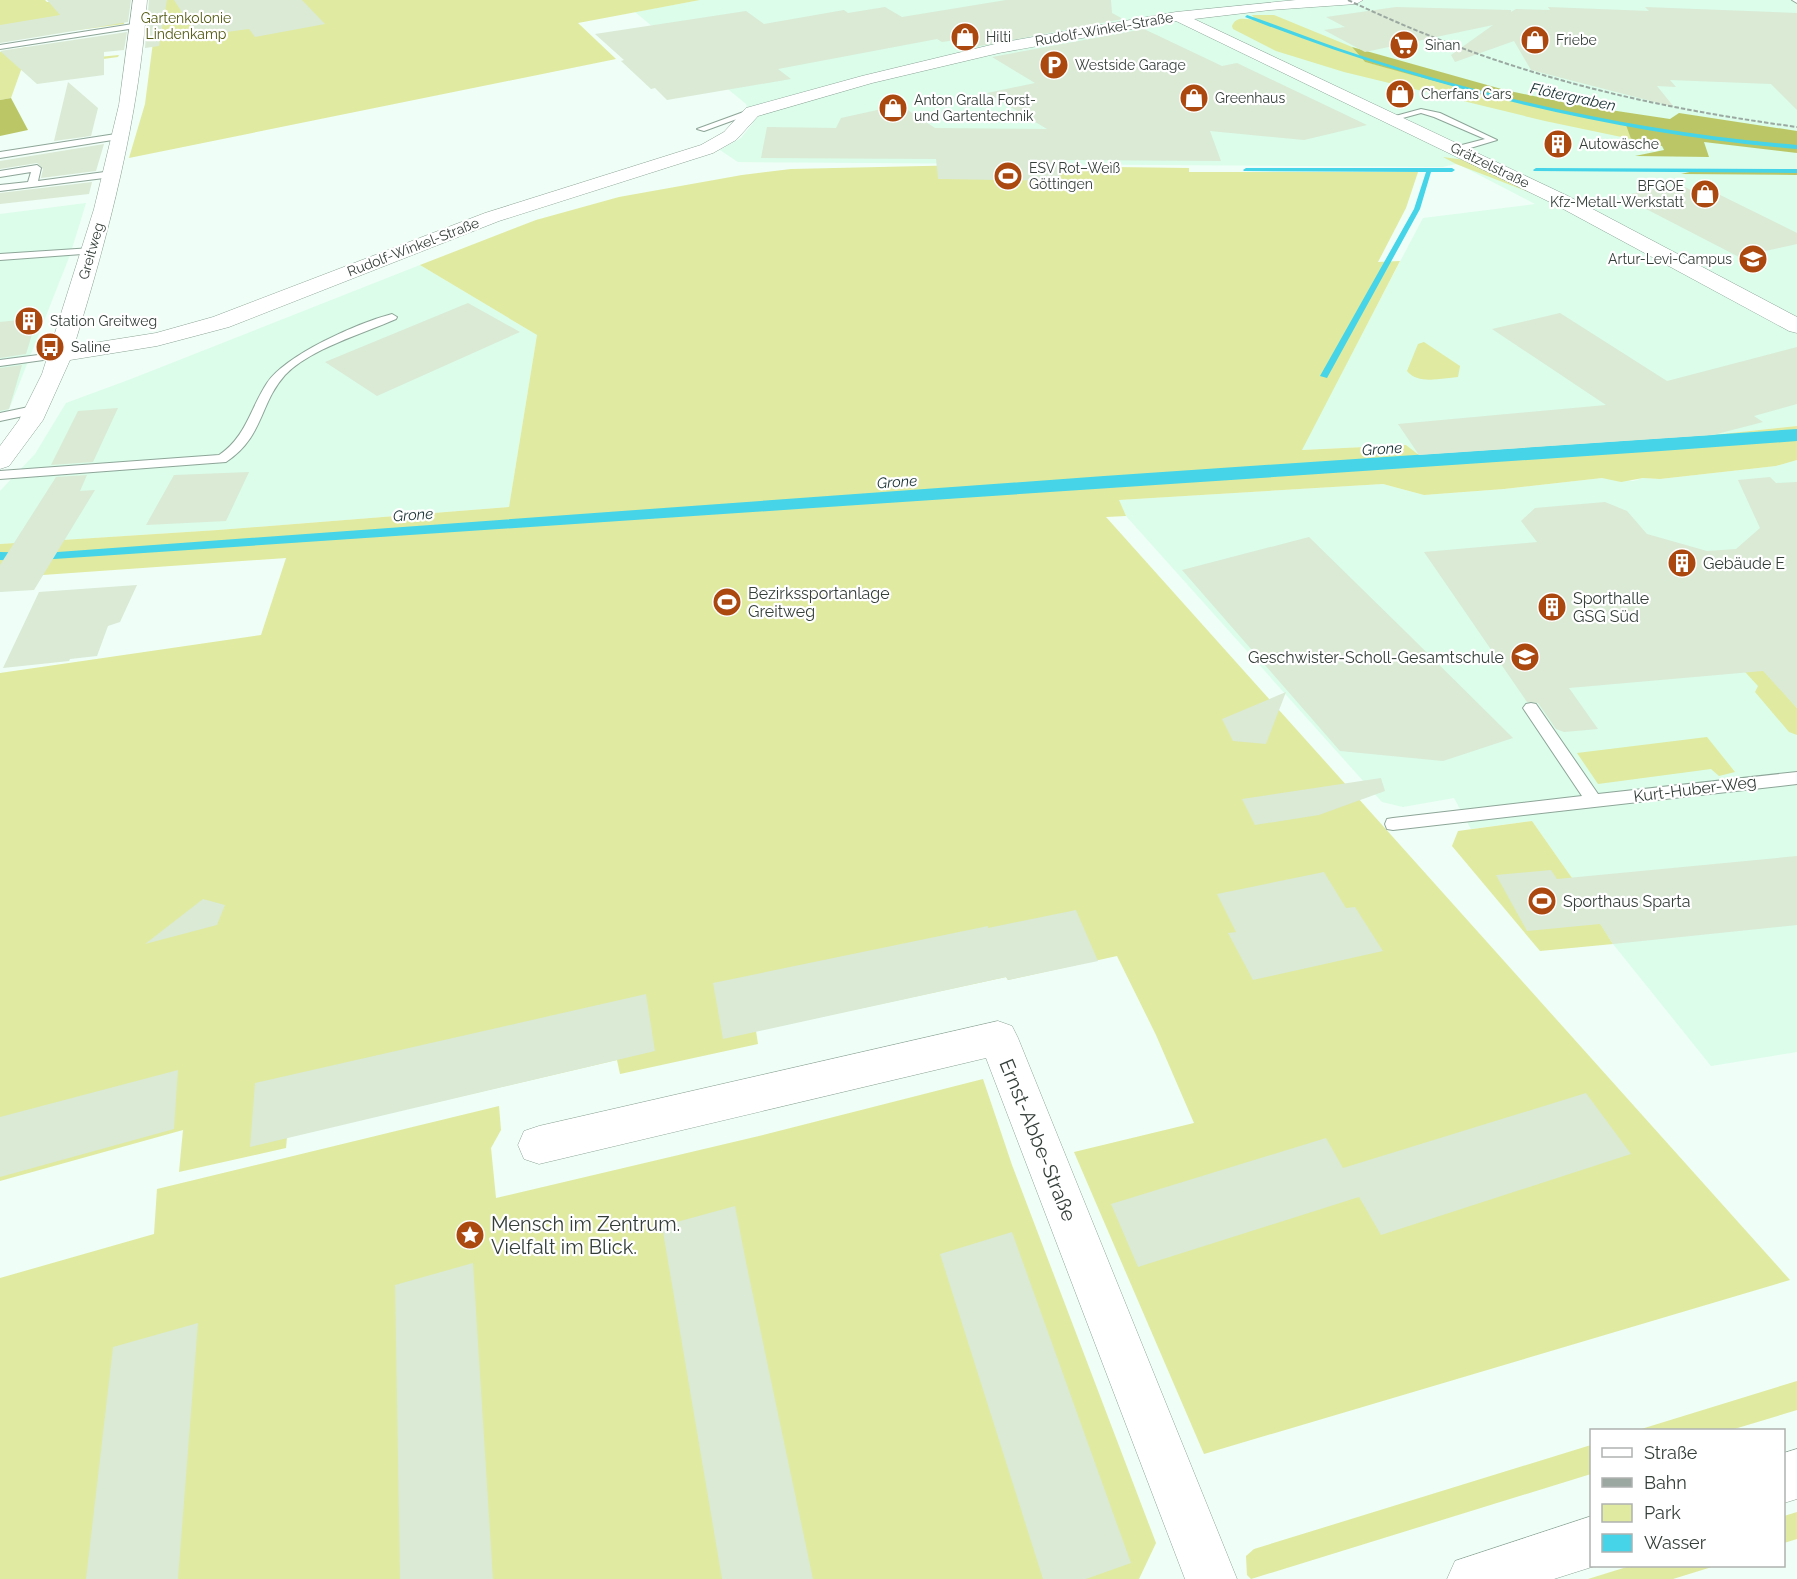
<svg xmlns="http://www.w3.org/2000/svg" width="1797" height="1579" viewBox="0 0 1797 1579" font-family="Raleway,sans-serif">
	<rect width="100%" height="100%" fill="#effef6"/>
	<path fill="#dbfdea" d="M700 0H1797V426L1713 435 1419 455 1406 445 1301 450 1423 218 1535 204 1454 162 1456 164 1442 167 738 162 720 150 741 138 753 123 746 104 635 12Z
		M86 203 70 255 10 407 0 423V214Z
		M420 265 537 335 509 507 218 530 0 544V491L35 454 66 403 131 379Z
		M1797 460V1052L1711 1066 1613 944 1572 878 1532 821 1471 829 1454 798 1403 807 1382 802 1126 516 1118 500 1383 484 1424 495 1504 489 1602 478 1633 481 1643 478 1660 479 1776 466Z"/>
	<path fill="#e0eaa0" d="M0 0H45L47 2 126 0 124 24 0 40Z
		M153 0H700L578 23 616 59 129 158 145 104 156 19Z
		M1252 15H1274L1352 47 1365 62 1501 98 1627 125 1631 139 1545 121 1344 72 1276 51 1233 29 1232 26C1237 15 1246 20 1256 20Z
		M27 47 48 62 119 55 118 57 21 70 11 98 0 100V52Z
		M1443 157 1465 160 1531 193 1456 164Z
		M969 165 1189 168V172H1418L1406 208 1378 262 1400 261 1302 450 1406 445 1419 455 1713 435 1797 426V460L1776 466 1660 479 1643 478 1621 482 1602 478 1504 489 1424 495 1383 484 1119 500 1126 516 1106 517 1790 1280 1204 1454 1074 1152 1194 1123 1156 1035 1117 956 1008 980 1006 977 756 1031 758 1044 620 1074 617 1060 287 1137 286 1148 179 1172 183 1130 0 1181V673L261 635 286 558 0 578V544L218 530 509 507 537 335 420 265 536 220 619 197 742 175 791 169Z
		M1424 342 1460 366 1458 377C1442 378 1418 385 1407 371L1418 344Z
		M1754 660 1797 708V735L1789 732 1755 692 1758 686 1736 662Z
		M1707 737 1735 772 1719 776 1711 769 1598 784 1577 753Z
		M1532 821 1572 878 1613 944 1540 951 1452 846 1458 831Z
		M983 1079 1012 1165 1156 1543 1139 1579H0V1278L154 1234 157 1189 499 1106 501 1130 491 1148 496 1198 759 1136Z
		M1797 1381V1410L1731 1430H1638Z
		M1591 1445V1474L1251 1579 1247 1575 1246 1556 1254 1549Z
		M1797 1512V1539L1784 1543V1516Z
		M1630 1566H1715L1673 1579H1588Z"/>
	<path fill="#bbc767" d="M1352 47 1505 90 1577 105 1670 119 1679 113 1797 131V153L1704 142 1709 157 1635 156 1664 150 1662 146 1631 139 1626 125 1501 98 1412 75 1365 62Z
		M11 98 28 130 0 136V100Z
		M1702 169H1797V175L1681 174Z"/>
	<path fill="#45d4e8" d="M1797 429V441L1661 451 24 561 0 560V552L44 553 1104 476Z"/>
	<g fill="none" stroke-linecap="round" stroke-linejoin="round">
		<path fill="#45d4e8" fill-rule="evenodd" d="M1247 15C1286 28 1323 44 1362 56 1503 102 1650 133 1797 145V149C1609 133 1421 86 1245 17Z
			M1246 168H1452L1455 170 1452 172H1431L1420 209 1327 378 1320 376 1414 209 1426 172 1244 171 1243 170Z
			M1536 168 1797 169V173L1534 171 1533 170Z"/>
	</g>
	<path fill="#daead5" d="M47 0H131L128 22 0 43V25L60 15Z
		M149 0H167L159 46 145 48Z
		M174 0H302L325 24 255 37 249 29 197 36Z
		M1006 0H1111L1112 13 1123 19 975 47 962 39 942 42 937 39 778 69 791 79 667 100 655 88 651 89 621 61 624 60 595 34 746 11 764 24 844 10 848 13 885 7 902 17Z
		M1396 7 1511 10V12L1516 9 1550 10 1548 7 1649 11 1645 7 1797 13V110L1771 84 1670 80 1676 87 1657 86 1674 107 1531 70 1514 41 1455 62 1451 55 1493 25 1365 52 1324 30 1345 27 1326 17Z
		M1144 29 1222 66 1237 63 1367 125 1304 140 1210 131 1221 161 1058 160 1061 181 938 179 936 159 761 158 767 127 836 128 841 118 900 105 935 128 1047 129 987 93 1035 83 992 57Z
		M127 32 124 50 104 52V75L37 84 0 51Z
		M68 82 98 108 91 136 54 141Z
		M104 144 96 171 41 178 43 169 37 163 0 169V161Z
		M92 182 89 194 0 204V193Z
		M1679 184 1691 190 1704 187 1797 233V244L1739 257 1621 196Z
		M468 303 520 332 377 396 325 362Z
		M1560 313 1667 381 1797 347V404L1754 416 1763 422 1713 435 1419 455 1398 424 1606 405 1492 329Z
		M37 318 26 354 0 358V322Z
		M22 365 9 409 0 411V368Z
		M118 408 93 462 51 465 78 411Z
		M249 472 226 521 146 525 174 475Z
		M87 475 80 491 95 490 34 590 0 592V565L56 477Z
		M1770 477 1776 483 1797 482V708L1763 671 1569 688 1598 729 1564 732 1556 729 1538 703 1527 702 1424 552 1537 542 1521 521 1535 508 1605 502 1627 511 1647 534 1707 551 1736 549 1760 528 1738 480Z
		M1309 537 1408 634 1513 738 1443 761 1340 751 1182 570Z
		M137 585 120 622 108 626 97 656 70 659 69 661 3 668 39 592Z
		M1286 692 1266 744 1233 741 1222 719Z
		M1381 778 1385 791 1319 815 1255 825 1242 799Z
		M1797 856V925L1613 944 1600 924 1527 931 1496 875 1551 870 1557 879Z
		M1324 872 1346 908 1355 907 1383 951 1253 980 1228 933 1236 932 1217 894Z
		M203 899 225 905 217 925 145 944Z
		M1076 910 1098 961 1008 980 1006 977 723 1039 713 983 988 926V928Z
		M646 994 655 1051 250 1147 255 1083Z
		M178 1070 174 1129 0 1177V1117Z
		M1586 1093 1631 1154 1381 1235 1359 1197 1138 1267 1111 1204 1326 1138 1343 1168Z
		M735 1206 747 1267 813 1579H722L662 1226Z
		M1012 1232 1131 1563 1086 1579H1043L940 1254Z
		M473 1263 493 1579H400L395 1285Z
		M198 1323 178 1579H86L113 1347Z"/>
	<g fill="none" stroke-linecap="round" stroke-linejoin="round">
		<g stroke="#8da598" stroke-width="2">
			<path id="service" d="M1792 0H1797V3Z
				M139 23 142 27 0 49V45Z
				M1421 109 1440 113 1497 140 1457 152 1454 151V147L1485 139 1434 117 1421 113 1392 121 1388 118Z
				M749 110 756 112 704 131 697 129Z
				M122 133 126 136 125 138 0 158V152Z
				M37 165 41 168 38 181 112 171 117 174 112 177 0 191V185L28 182 31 172 0 177V171Z
				M92 248 97 251 96 253 0 260V254Z
				M392 314 397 317 396 319C362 334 310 349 285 375 259 404 264 437 226 462L0 479V471L219 455C246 437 250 409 267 383 287 354 358 323 392 314Z
				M61 352 65 353V357L0 366V360Z
				M38 405 44 409 42 412 0 421V413Z
				M1531 703 1536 704 1598 794 1797 772V784L1393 830 1387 829 1385 824 1387 819 1393 818 1582 796 1523 708 1526 704Z"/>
		</g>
		<g stroke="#8da598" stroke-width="1">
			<path id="minor" d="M133 0H147C139 118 109 233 74 346L156 333 213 317 485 213 701 145 724 132 746 108 862 76 999 43 1176 12 1296 0H1363L1356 4 1270 10 1194 19 1568 196 1797 317V333L1789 331 1554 204 1176 21 999 53 872 83 758 116 736 140 713 153 499 221 229 327 157 346 70 360 43 420 9 466 0 469V446L19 420 42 374 94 209 119 105Z
				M998 1021 1012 1026 1018 1038 1237 1579H1185L986 1058 539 1164 524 1159 518 1145 524 1131 539 1126Z
				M1797 1449V1499L1784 1503V1453Z
				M1592 1516V1566H1595L1554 1579H1447L1455 1561Z"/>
		</g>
		<use href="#service" fill="#fff" fill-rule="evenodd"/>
		<use href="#minor" fill="#fff" fill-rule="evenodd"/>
		<path stroke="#9ba8a1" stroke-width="2" stroke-dasharray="4.5 2" stroke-linecap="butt" d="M1348 0C1497 71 1634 105 1797 127"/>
	</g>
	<defs>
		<g id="shop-disc" transform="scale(1.5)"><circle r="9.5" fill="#ab480f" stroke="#fff"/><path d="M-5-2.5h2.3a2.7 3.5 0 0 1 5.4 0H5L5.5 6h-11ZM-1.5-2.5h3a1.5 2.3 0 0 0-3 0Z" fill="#fff"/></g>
		<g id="supermarket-disc" transform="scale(1.5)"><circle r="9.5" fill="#ab480f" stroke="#fff"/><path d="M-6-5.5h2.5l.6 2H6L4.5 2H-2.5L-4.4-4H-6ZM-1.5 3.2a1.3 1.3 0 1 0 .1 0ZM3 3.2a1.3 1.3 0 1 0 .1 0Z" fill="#fff"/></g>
		<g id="parking-disc" transform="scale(1.5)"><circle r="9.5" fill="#ab480f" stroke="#fff"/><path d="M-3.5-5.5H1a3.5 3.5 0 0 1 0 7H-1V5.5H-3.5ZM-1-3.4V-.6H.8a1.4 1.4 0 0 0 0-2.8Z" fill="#fff"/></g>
		<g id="building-disc" transform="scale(1.5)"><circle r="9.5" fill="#ab480f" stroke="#fff"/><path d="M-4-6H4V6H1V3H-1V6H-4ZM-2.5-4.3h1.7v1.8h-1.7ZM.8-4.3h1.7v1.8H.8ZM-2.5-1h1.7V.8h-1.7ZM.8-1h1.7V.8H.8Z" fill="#fff"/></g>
		<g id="stadium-disc" transform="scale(1.5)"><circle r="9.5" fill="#ab480f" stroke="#fff"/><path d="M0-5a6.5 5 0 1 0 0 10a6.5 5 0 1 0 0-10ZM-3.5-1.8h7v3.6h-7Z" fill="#fff"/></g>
		<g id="school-disc" transform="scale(1.5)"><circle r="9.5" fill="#ab480f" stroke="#fff"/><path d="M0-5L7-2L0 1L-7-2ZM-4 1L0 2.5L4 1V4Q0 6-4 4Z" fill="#fff"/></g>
		<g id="bus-disc" transform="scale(1.5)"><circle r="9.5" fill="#ab480f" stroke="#fff"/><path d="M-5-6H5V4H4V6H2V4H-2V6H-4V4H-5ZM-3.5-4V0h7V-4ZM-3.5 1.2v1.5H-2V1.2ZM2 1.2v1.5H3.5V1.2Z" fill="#fff"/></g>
		<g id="sight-disc" transform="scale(1.5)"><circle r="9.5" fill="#ab480f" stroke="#fff"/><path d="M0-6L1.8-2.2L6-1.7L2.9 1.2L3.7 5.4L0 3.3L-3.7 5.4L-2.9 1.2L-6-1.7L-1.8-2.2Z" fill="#fff"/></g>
	</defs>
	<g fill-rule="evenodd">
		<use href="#shop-disc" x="965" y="37"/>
		<use href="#shop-disc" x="1535" y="40"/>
		<use href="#supermarket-disc" x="1404" y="45"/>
		<use href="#parking-disc" x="1054" y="65"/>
		<use href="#shop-disc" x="1400" y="94"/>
		<use href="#shop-disc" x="1194" y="98"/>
		<use href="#shop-disc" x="893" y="108"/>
		<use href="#building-disc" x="1558" y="144"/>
		<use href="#stadium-disc" x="1008" y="176"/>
		<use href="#shop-disc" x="1705" y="194"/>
		<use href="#school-disc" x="1753" y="259"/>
		<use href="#building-disc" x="29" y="321"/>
		<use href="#bus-disc" x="50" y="347"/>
		<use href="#building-disc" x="1682" y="563"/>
		<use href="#stadium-disc" x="727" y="602"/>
		<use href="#building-disc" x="1552" y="607"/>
		<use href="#school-disc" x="1525" y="657"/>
		<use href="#stadium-disc" x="1542" y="901"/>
		<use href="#sight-disc" x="470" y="1235"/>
	</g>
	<g text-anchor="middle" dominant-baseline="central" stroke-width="4.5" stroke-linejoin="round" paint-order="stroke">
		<g font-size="14" fill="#535a13" stroke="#fff">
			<text x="186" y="18">Gartenkolonie<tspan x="186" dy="16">Lindenkamp</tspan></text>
		</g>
		<g font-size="14" fill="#353f3a" stroke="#fff">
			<text transform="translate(1104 29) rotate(-10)">Rudolf-Winkel-Straße</text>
			<text transform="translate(1490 165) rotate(26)">Grätzelstraße</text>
			<text transform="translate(413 247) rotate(-21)">Rudolf-Winkel-Straße</text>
			<text transform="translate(91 251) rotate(-74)">Greitweg</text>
		</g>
		<g font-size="14" fill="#353f3a" stroke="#fff" text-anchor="start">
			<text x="986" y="37">Hilti</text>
			<text x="1556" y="40">Friebe</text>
			<text x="1425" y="45">Sinan</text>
			<text x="1075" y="65">Westside Garage</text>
			<text x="1421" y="94">Cherfans Cars</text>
			<text x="1215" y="98">Greenhaus</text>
			<text x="914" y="100">Anton Gralla Forst-<tspan x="914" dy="16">und Gartentechnik</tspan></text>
			<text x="1579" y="144">Autowäsche</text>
			<text x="1029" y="168">ESV Rot–Weìß<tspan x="1029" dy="16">Göttingen</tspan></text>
			<text x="1684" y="186" text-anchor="end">BFGOE<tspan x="1684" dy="16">Kfz-Metall-Werkstatt</tspan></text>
			<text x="1732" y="259" text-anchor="end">Artur-Levi-Campus</text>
			<text x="50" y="321">Station Greitweg</text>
			<text x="71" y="347">Saline</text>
		</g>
		<g font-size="15" font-style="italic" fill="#183033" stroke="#fff">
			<text transform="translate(1573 97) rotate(12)">Flötergraben</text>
			<text transform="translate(1382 449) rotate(-4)">Grone</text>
			<text transform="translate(897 482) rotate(-4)">Grone</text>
			<text transform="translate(413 515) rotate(-4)">Grone</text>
		</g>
		<g font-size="16" fill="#353f3a" stroke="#fff" text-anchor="start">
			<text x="1703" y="563">Gebäude E</text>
			<text x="748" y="593">Bezirkssportanlage<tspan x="748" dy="18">Greitweg</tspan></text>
			<text x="1573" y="598">Sporthalle<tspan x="1573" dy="18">GSG Süd</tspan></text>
			<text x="1504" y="657" text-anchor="end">Geschwister-Scholl-Gesamtschule</text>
			<text x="1563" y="901">Sporthaus Sparta</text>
		</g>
		<g font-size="16" fill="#353f3a" stroke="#fff">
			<text transform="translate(1695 789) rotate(-7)">Kurt-Huber-Weg</text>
		</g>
		<g font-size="20" fill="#353f3a" stroke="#fff">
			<text transform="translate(1038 1140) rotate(68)">Ernst-Abbe-Straße</text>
		</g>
		<g font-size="20" fill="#353f3a" stroke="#fff" text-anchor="start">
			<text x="491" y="1224">Mensch im Zentrum.<tspan x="491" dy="23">Vielfalt im Blick.</tspan></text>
		</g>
	</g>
	<rect x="1590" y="1429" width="195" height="138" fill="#ffffff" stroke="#aeb2b0" stroke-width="1.5"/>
	<rect x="1602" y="1448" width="30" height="9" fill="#ffffff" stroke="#aeb2b0" stroke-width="1.5"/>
	<text x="1644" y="1459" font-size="18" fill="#353f3a">Straße</text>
	<rect x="1602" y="1478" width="30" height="9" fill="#9ba8a1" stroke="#aeb2b0" stroke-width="1.5"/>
	<text x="1644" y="1489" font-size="18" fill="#353f3a">Bahn</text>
	<rect x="1602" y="1504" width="30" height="18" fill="#e0eaa0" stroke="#aeb2b0" stroke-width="1.5"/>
	<text x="1644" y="1519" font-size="18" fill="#353f3a">Park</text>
	<rect x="1602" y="1534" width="30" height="18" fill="#45d4e8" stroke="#aeb2b0" stroke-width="1.5"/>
	<text x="1644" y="1549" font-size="18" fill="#353f3a">Wasser</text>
</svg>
